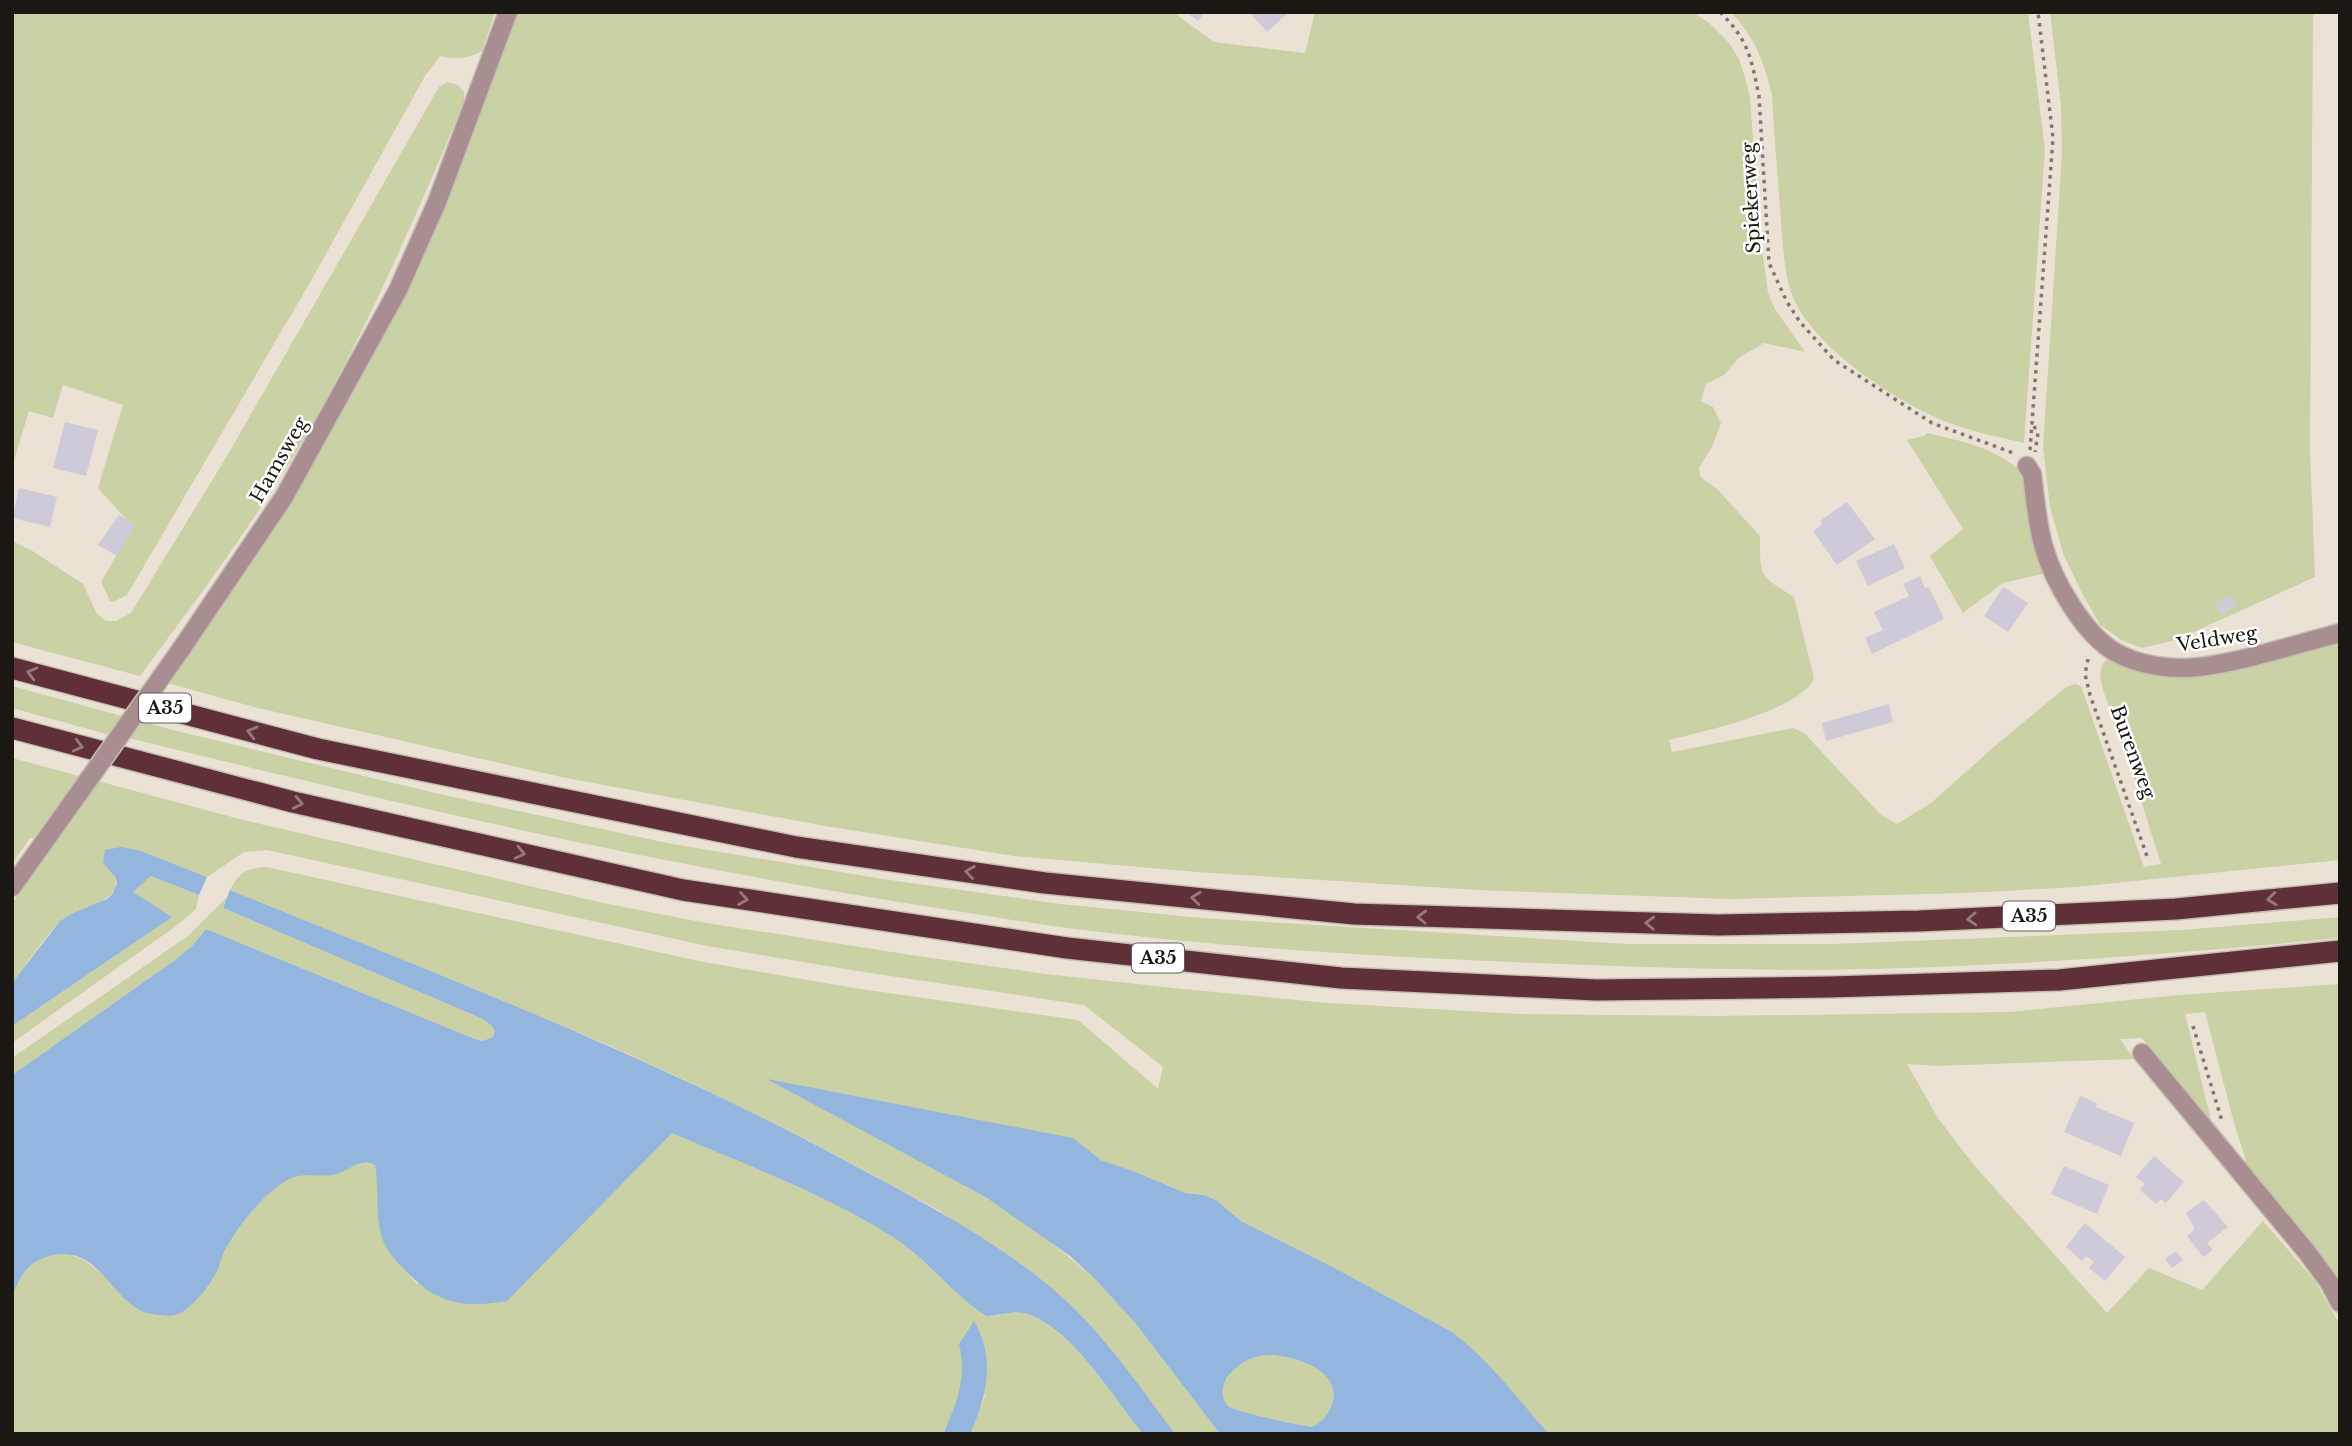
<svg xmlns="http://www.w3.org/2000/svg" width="2352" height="1446" viewBox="0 0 2352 1446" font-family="'Libre Baskerville',serif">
	<rect width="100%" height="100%" fill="#ebe2d6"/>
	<path fill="#cad1a4" d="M12 12H495L482 51C467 59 457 60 440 56L425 76 312 279 127 595 113 602 110 601 101 582 133 527 98 488 123 405 63 385 53 418 29 411 12 467Z
		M519 12H1173L1214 42 1305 53 1315 12H1692L1708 22 1729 43 1739 59 1744 74 1750 97 1760 234 1768 293 1775 309 1805 352 1764 343 1740 357 1724 375 1706 384 1701 401 1713 407 1721 423 1713 445 1699 468 1700 476 1718 490 1760 536C1760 577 1759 575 1794 597L1814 678C1800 711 1702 732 1669 740L1672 752 1793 728 1804 733 1881 815 1897 824 1931 803 1996 745 2066 687 2075 684 2081 686 2144 867 2161 864 2126 753 2104 693 2100 677 2102 665 2109 657 2121 664 2149 674 2179 675 2340 644V860L2076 887 1966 893 1731 899 1478 890 1197 872 1014 856 825 826 561 777 258 708 167 683C234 581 305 481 362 373 424 257 470 134 519 12Z
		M1730 12H2028L2045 150 2024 443C1995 436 1964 430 1937 418 1888 396 1804 341 1789 286 1783 261 1782 233 1780 207 1777 170 1774 132 1772 95 1764 63 1755 35 1730 12Z
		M2050 12H2313L2310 449 2315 577 2176 640 2142 648 2123 641 2100 625 2083 595 2064 556 2050 507 2043 447 2062 154 2061 106Z
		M447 82 458 85 464 92V102C417 214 369 325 309 430 259 516 199 597 140 676L12 642V541L31 550 83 584 97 614 106 621H116L131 613 227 456 439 87Z
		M1927 433C1965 442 1991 446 2022 472L2035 543 2047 573 2003 583 1963 613 1930 556 1963 529 1907 440 1924 436Z
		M12 686 173 730 435 793 667 843 883 879 1061 904 1201 918 1627 944H1834L2181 930 2340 917V938C2165 955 1989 968 1814 970 1712 970 1612 966 1511 962 1365 956 1219 947 1075 929 1026 923 978 914 930 907 660 865 395 804 129 738L128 740 12 708Z
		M12 758 247 821 603 903 701 922 911 955 1046 974 1183 989 1328 1003 1520 1014 1715 1016 2010 1012 2179 995 2340 984V1289L2247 1164 2234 1123 2205 1012 2185 1014 2214 1132 2142 1038 2120 1039 2134 1059 1937 1066 1907 1064 1938 1118 1973 1164 2107 1313 2149 1268 2202 1290 2263 1221 2315 1281 2340 1325V1434H1549L1493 1370 1452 1332 1331 1266 1241 1221 1216 1200 1204 1195 1185 1193 1131 1170 1101 1160 1072 1138 966 1187 987 1198 1038 1231 1096 1280 1136 1324 1220 1434H1175L1125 1367 1080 1314 1052 1289 938 1210 800 1136 672 1074 606 1044 230 890C240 871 245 869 266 867L704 962 854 988 1078 1020 1158 1089 1163 1067 1084 1005 857 971 707 946 267 850 244 852 207 877 141 851 103 863C110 871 120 879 114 890 107 904 77 909 63 919 49 930 25 967 12 983V903L56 842 30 838 12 864Z
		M151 876 199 895 196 909 176 926 12 1043V1026L171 917 133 892Z
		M227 897 223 908 483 1019 492 1026 495 1031 493 1038 483 1041 475 1039 206 929 192 946 175 960 12 1075V1058L188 936Z
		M672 1132C748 1166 826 1194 896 1239 929 1261 953 1295 986 1316 998 1315 1012 1311 1024 1313 1068 1324 1115 1398 1143 1434H970L985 1396 959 1344C968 1381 958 1401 943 1434H12V1294L27 1268 38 1260 54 1254H70L84 1260 101 1273 217 1270C220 1262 223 1253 228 1245 240 1223 272 1183 297 1176 309 1173 323 1177 335 1174 350 1171 359 1157 375 1165L379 1184V1223L402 1267 417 1284Z
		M1264 1355C1292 1354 1346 1370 1331 1407 1326 1417 1322 1422 1312 1427 1300 1425 1235 1412 1228 1406 1220 1398 1222 1384 1228 1376 1239 1363 1249 1358 1264 1355Z"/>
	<path fill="#94b6de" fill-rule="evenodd" d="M121 847 141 851 207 877 199 895 151 876 133 892 172 917 12 1026V983L60 921 73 913 107 899 113 893 117 883 115 877 103 863 105 850Z
		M230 890C438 975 648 1054 846 1161 917 1199 991 1237 1054 1290 1101 1330 1138 1384 1175 1434H1143C1114 1398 1069 1324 1024 1313 1013 1311 998 1315 986 1316 953 1295 929 1261 896 1239 826 1194 748 1166 672 1133L507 1301C459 1309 435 1303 401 1266 388 1252 382 1244 379 1224 376 1205 379 1186 375 1165 359 1156 348 1173 332 1175 320 1177 306 1173 294 1177 269 1187 241 1222 228 1245 223 1252 221 1261 218 1269 211 1284 198 1301 185 1310 176 1317 170 1316 160 1315 155 1314 148 1314 144 1312 113 1299 101 1255 64 1254 51 1254 39 1258 29 1267 22 1273 18 1285 12 1294V1075L175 960 192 946 206 929 475 1039 483 1041 493 1037 495 1031 492 1026 483 1019 223 908Z
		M767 1079 1073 1138 1101 1160 1131 1170 1185 1193 1204 1195 1216 1200 1241 1221 1331 1266 1452 1332C1489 1360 1518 1399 1549 1434H1220L1136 1324 1096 1280 1070 1256 987 1198ZM1264 1355C1292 1354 1346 1370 1331 1407 1326 1417 1322 1422 1312 1427 1299 1425 1235 1412 1228 1406 1220 1398 1222 1384 1228 1376 1239 1363 1249 1358 1264 1355Z
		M974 1321C996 1359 987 1396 970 1434H943C957 1403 967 1378 959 1344Z"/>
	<path fill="#cecad7" d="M1186 12H1205L1198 21Z
		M1249 12H1285L1287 14 1267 32Z
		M65 422 98 430 86 476 53 468Z
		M19 488 57 497 50 527 12 518Z
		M1847 502 1875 539 1837 565 1813 531 1822 524 1820 521Z
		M119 515 135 525 117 556 98 545Z
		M1894 544 1905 568 1868 586 1856 561Z
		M1920 576 1925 588 1929 587 1944 619 1872 654 1865 638 1883 630 1874 612 1909 596 1903 584Z
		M2003 587 2028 603 2008 632 1984 616Z
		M2230 595 2236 605 2221 615 2215 605Z
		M1889 704 1893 722 1826 741 1822 723Z
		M2080 1096 2097 1103 2096 1107 2134 1123 2121 1156 2064 1132Z
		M2154 1156 2184 1182 2166 1203 2161 1199 2156 1204 2140 1190 2145 1184 2136 1177Z
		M2064 1166 2109 1185 2097 1214 2051 1194Z
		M2204 1200 2228 1227 2207 1243 2213 1250 2203 1257 2187 1236 2195 1229 2186 1213Z
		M2085 1223 2125 1257 2105 1281 2089 1268 2094 1262 2086 1256 2082 1261 2066 1247Z
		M2176 1251 2183 1260 2172 1268 2165 1259Z"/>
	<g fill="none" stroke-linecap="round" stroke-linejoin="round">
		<g stroke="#c6beb3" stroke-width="21">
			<path id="minor" d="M2027 466 2032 474C2035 498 2037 524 2044 548 2054 582 2084 634 2115 652 2139 666 2173 670 2199 667 2246 661 2293 645 2340 633
				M182 648 284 497 398 290 437 202 508 12
				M12 887 74 800
				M2142 1053 2306 1251 2329 1282 2340 1303"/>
		</g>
		<g stroke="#c6beb3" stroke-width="24">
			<path id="motorway" d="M12 668 318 749 796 847 1045 883 1354 914 1718 925 1919 921 2176 909 2340 893
				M12 728 293 802 683 890 1067 948 1341 978 1596 990 1830 987 2059 980 2340 951"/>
		</g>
		<path stroke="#7e7870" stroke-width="3.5" stroke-dasharray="3.5 5" stroke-linecap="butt" d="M1720 12C1749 41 1751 58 1759 96L1769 263 1787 302 1800 322 1834 360 1932 423 2016 454
			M2034 426 2038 433 2035 452
			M2030 450 2053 138 2038 12
			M2088 659 2085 674 2090 695 2148 859
			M2193 1026 2222 1121"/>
		<use href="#minor" stroke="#a88e91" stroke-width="18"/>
		<use href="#motorway" stroke="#5f3037" stroke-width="21"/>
		<g stroke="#c6beb3" stroke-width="21" stroke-linecap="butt">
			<path id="minor-bridge" d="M74 800 182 648"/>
		</g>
		<use href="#minor-bridge" stroke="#a88e91" stroke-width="18"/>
	</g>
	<defs><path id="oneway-chevron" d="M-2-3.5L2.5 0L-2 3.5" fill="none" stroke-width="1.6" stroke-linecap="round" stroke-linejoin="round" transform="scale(1.75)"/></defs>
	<g stroke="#97787d">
		<use href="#oneway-chevron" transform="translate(32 673) rotate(-165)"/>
		<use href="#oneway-chevron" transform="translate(252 732) rotate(-165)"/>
		<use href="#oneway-chevron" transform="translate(78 746) rotate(15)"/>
		<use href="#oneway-chevron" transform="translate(298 803) rotate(13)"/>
		<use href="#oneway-chevron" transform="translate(520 853) rotate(13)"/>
		<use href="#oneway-chevron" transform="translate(970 872) rotate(-172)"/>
		<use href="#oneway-chevron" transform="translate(1196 898) rotate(-174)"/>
		<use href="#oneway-chevron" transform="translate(743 899) rotate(9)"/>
		<use href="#oneway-chevron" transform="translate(2272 899) rotate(174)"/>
		<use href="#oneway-chevron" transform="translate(1422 917) rotate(-178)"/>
		<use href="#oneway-chevron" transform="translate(1972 919) rotate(177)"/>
		<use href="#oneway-chevron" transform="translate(1650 923) rotate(-178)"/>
	</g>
	<g text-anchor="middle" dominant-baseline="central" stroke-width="5" stroke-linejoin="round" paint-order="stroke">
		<g fill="#fff" stroke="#5f5d5a" stroke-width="2">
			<rect x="139" y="693.5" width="52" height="29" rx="5"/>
			<rect x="2003" y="901.5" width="52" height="29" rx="5"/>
			<rect x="1132" y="943.5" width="52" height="29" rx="5"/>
		</g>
		<g font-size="18" font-weight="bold" fill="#1b1814">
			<text x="165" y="708">A35</text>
			<text x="2029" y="916">A35</text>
			<text x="1158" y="958">A35</text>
		</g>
		<g font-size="19" fill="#1b1814" stroke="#fff">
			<text transform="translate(1751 198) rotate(-93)">Spiekerweg</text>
			<text transform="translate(279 460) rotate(-60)">Hamsweg</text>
			<text transform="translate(2217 639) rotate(-9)">Veldweg</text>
			<text transform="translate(2133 752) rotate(70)">Burenweg</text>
		</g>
	</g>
	<rect width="2352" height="1446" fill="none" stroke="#1b1814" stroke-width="28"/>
</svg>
